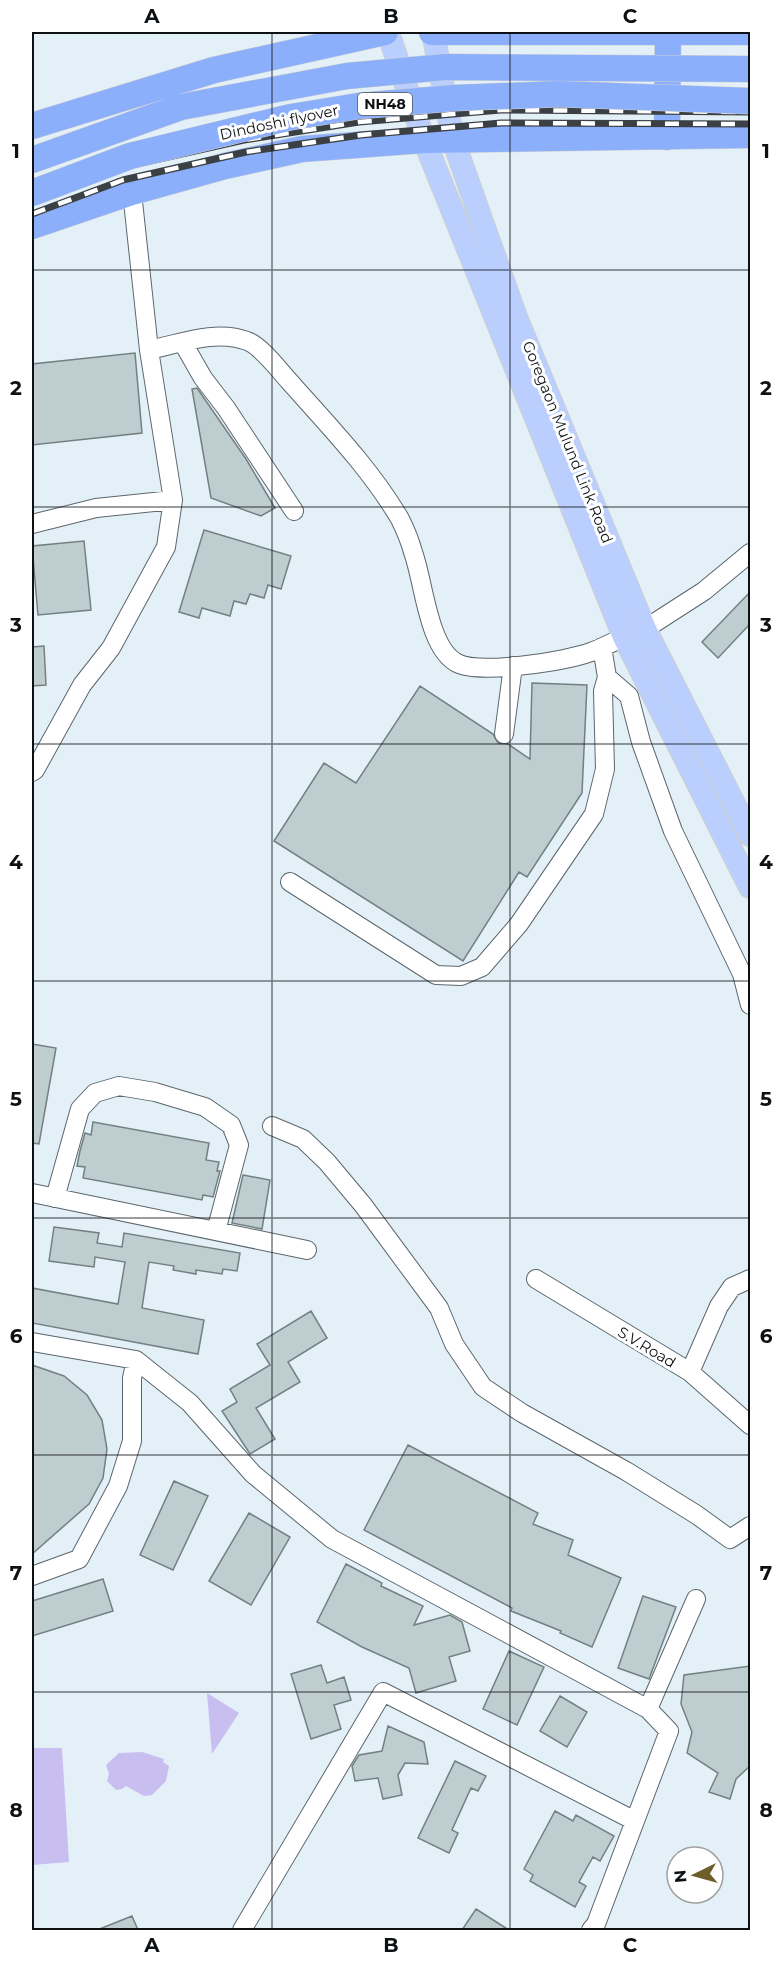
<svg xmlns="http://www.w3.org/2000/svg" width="782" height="1962" viewBox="0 0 782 1962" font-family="Montserrat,sans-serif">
	<rect width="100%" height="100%" fill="#e4f0f8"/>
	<path fill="#c8bff0" d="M207 1693 239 1713 212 1754Z
		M32 1748H62L69 1862 32 1865Z
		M142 1752 164 1759 163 1762 169 1766 166 1781 152 1795 144 1796 126 1786 122 1789 116 1790 107 1781 109 1774 106 1765 119 1753Z"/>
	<path fill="#becdcf" stroke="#728082" stroke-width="1.5" d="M135 353 142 433 32 445V364Z
		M197 388 246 459 275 508 261 516 211 498 192 389Z
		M204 530 291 556 281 589 268 585 264 598 250 594 246 604 234 601 230 616 202 608 199 618 179 612Z
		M84 541 91 610 38 615 32 546Z
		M750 592V624L718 658 702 642Z
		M44 646 46 685 32 686V647Z
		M532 683 587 685 582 793 527 877 519 872 463 961 274 841 324 763 356 783 420 686 493 734 498 743 508 744 530 759Z
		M32 1044 56 1048 39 1144 32 1143Z
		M93 1122 209 1143 206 1160 219 1162 217 1171H220L213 1197 203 1195 202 1200 83 1178 85 1167 77 1166 80 1151 85 1133 91 1135Z
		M243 1175 270 1180 262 1229 232 1223Z
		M54 1227 99 1233 97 1243 122 1247 124 1233 240 1253 237 1271 223 1269 222 1274 196 1270V1274L173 1270 174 1266 149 1262 142 1308 204 1320 198 1354 32 1323V1288L118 1304 125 1262 95 1257 94 1267 49 1261Z
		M311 1311 327 1338 288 1362 300 1382 256 1408 275 1439 250 1454 222 1411 237 1402 230 1389 270 1365 257 1344Z
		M32 1365 64 1376 87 1395 102 1420 107 1449 103 1478 89 1504 32 1554Z
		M408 1445 538 1513 533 1524 573 1540 568 1555 621 1578 592 1647 560 1633 561 1631 511 1611 512 1608 364 1530Z
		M174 1481 208 1496 173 1570 140 1555Z
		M249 1513 290 1537 251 1605 209 1581Z
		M346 1564 382 1583 381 1586 423 1606 414 1625 450 1615 462 1622 470 1651 449 1657 456 1681 416 1693 409 1668 362 1647 317 1622Z
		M103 1579 113 1611 32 1636V1601Z
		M643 1596 676 1607 649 1679 618 1668Z
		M509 1651 544 1667 517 1725 483 1709Z
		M321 1665 327 1683 344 1677 351 1700 334 1705 341 1729 311 1739 291 1674Z
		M750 1666V1766L736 1779 730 1799 709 1792 718 1773 687 1753 692 1732 681 1704 684 1675Z
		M560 1696 587 1712 567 1747 540 1731Z
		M388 1726 424 1742 428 1764 405 1763 398 1775 402 1795 383 1799 378 1778 355 1781 352 1766 359 1755 382 1751Z
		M455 1761 486 1776 478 1791 471 1788 452 1830 458 1833 449 1853 418 1838Z
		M555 1811 573 1821 576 1815 614 1836 600 1861 593 1857 579 1882 586 1886 575 1907 530 1881 533 1875 524 1869Z
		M476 1909 509 1930H462Z
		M132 1916 138 1930H97Z"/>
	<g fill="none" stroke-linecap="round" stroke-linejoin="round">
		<g stroke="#5b666d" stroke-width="20">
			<path id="minor" d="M183 343 203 378 226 408 294 511
				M149 350C179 344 216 329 247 341 260 345 279 370 289 381 327 424 370 468 400 519 405 529 410 541 413 552 424 582 428 648 457 663 480 675 566 661 591 652 602 648 613 642 624 637
				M32 524 96 508 173 500
				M645 629 704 591 750 553
				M607 677 629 696 641 742 673 831 742 974 750 1005
				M504 734 513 666
				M32 772 35 770 82 685 111 648 166 547 173 500 149 350 132 192
				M290 882 436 975 461 976 482 967 519 924 594 814 605 769 603 691 607 677 602 647
				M272 1126 303 1139 327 1162 363 1205 439 1308 454 1344 483 1387 522 1413 626 1471 697 1515 730 1539 750 1526
				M32 1193 307 1250
				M55 1198 80 1109 95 1093 119 1086 155 1092 205 1107 231 1125 239 1145 216 1231
				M536 1279 690 1372 750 1425
				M32 1342 136 1360 190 1403 253 1474 332 1539 648 1709 669 1731 596 1924 591 1930
				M690 1372 719 1306 732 1287 750 1279
				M32 1576 79 1559 118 1486 132 1441V1378L136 1360
				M648 1709 696 1599
				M242 1930 383 1692 635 1821"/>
		</g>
		<g stroke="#cfcfd0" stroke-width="24">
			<path id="major" d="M388 32 424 140 624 637 750 887
				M433 32 453 140 516 317 645 629 750 835"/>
		</g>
		<g stroke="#cfcfd0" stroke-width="27">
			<path id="highway" d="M432 32H750
				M32 126 214 70 385 32
				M667 137 668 32
				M32 160 181 107
				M32 226 132 192 225 166 302 149 424 140 750 135"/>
		</g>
		<use href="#minor" stroke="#fff" stroke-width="18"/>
		<use href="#major" stroke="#bacffd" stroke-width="22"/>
		<use href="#highway" stroke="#8caffb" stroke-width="26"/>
		<g stroke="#3b4044" stroke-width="7">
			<path id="rail" d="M32 200 119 168 244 140 359 122 501 110 750 112
				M32 214 123 180 246 152 361 135 501 123 750 124"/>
		</g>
		<use href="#rail" stroke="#fff" stroke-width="4.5" stroke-dasharray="14" stroke-linecap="butt"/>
		<g stroke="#cfcfd0" stroke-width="27" stroke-linecap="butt">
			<path id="highway-bridge" d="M181 107 347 76 445 67 750 69
				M32 193 130 156 291 117 358 106 453 98 559 94 750 101"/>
		</g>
		<use href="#highway-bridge" stroke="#8caffb" stroke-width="26"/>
	</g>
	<path fill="none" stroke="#0d1114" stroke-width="1.5" stroke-opacity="0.55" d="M272 32V1930M510 32V1930M32 270H750M32 507H750M32 744H750M32 981H750M32 1218H750M32 1455H750M32 1692H750"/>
	<g text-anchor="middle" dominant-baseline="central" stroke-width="6" stroke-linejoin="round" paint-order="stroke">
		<rect fill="#fff" stroke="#56585a" stroke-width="1.5" x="358" y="93" width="54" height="22" rx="4.5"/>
		<g font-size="14" font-weight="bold" fill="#0d1114">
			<text x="385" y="104">NH48</text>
		</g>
		<g font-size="15" fill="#0d1114" stroke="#fff">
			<text transform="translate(279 122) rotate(-12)">Dindoshi flyover</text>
			<text transform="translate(568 442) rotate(68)">Goregaon Mulund Link Road</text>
			<text transform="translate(647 1347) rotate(31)">S.V.Road</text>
		</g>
	</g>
	<rect width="782" height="1962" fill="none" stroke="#ffffff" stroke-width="66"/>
	<g transform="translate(695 1875) rotate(265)"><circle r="28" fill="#ffffff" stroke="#9ea0a1" stroke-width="1.5"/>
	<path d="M0-4.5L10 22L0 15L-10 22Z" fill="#6d5e2b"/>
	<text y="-9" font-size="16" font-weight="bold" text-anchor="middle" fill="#0d1114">N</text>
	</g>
	<rect x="33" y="33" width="716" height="1896" fill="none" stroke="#0d1114" stroke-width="2"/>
	<g font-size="20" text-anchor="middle" font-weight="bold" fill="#0d1114">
		<text x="152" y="23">A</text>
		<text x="391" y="23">B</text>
		<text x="630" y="23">C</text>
		<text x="16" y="158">1</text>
		<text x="766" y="158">1</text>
		<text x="16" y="395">2</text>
		<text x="766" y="395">2</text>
		<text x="16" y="632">3</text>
		<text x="766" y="632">3</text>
		<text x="16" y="869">4</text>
		<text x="766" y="869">4</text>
		<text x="16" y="1106">5</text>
		<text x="766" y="1106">5</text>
		<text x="16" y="1343">6</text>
		<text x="766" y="1343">6</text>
		<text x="16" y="1580">7</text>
		<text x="766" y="1580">7</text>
		<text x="16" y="1817">8</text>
		<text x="766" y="1817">8</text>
		<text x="152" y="1952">A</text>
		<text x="391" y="1952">B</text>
		<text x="630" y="1952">C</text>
	</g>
</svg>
